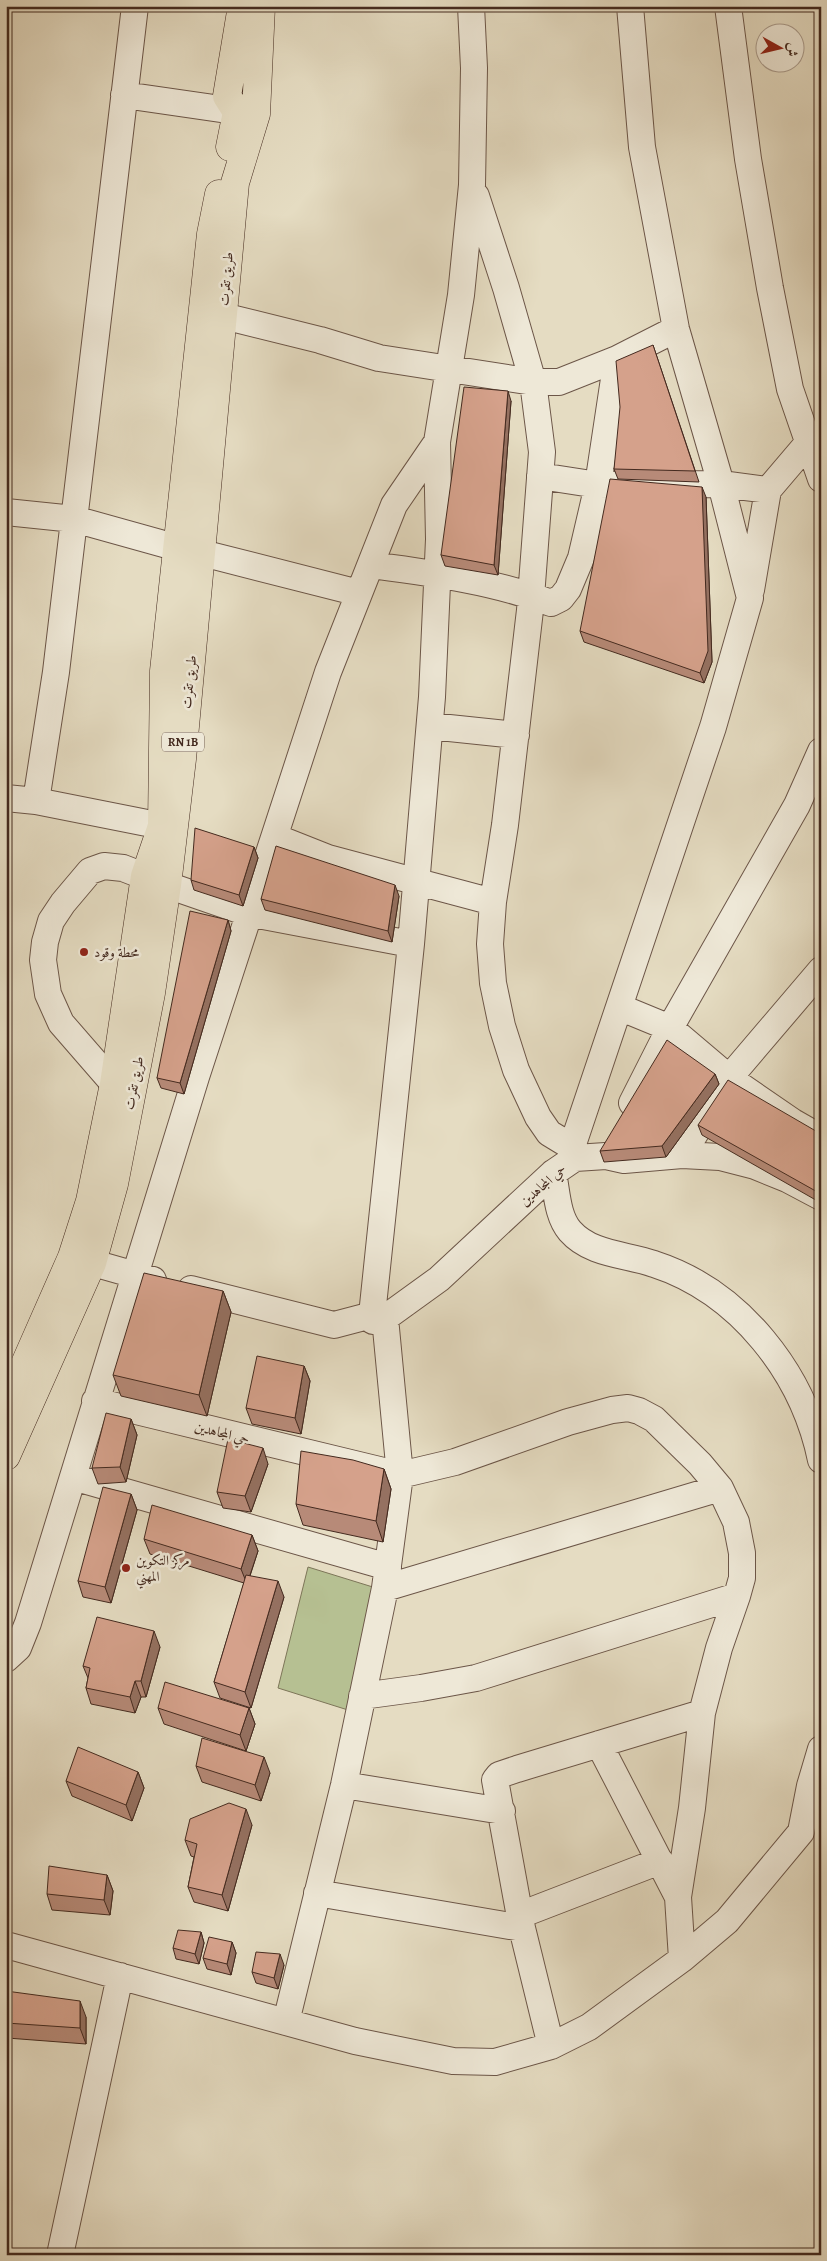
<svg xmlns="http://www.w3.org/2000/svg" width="827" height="2261" viewBox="0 0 827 2261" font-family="Alegreya,Amiri,serif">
	<rect width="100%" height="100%" fill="#e5dcc2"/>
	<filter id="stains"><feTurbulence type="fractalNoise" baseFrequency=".004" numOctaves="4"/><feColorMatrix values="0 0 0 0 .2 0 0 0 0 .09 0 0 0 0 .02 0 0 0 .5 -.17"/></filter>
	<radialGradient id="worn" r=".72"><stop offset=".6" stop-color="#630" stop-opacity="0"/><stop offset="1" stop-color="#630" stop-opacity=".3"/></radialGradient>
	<path fill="#b6c092" stroke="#7d7558" d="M308 1567 376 1588 348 1710 278 1688Z"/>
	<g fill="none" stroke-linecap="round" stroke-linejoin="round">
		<g stroke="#6c5648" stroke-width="28">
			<path id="minor" d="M135 6 56 672 36 801 162 826
				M471 6 474 68 472 185 461 295 437 442 439 539 432 697 411 944 372 1315 373 1321 385 1318 439 1279 553 1173 575 1158 606 1156 624 1160 682 1155 720 1157 755 1166 787 1179 821 1197
				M728 6 748 159 770 288 790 389 821 479
				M124 95 255 114
				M476 196 506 288 533 382 542 452 530 610 505 825 493 902 490 944 493 983 502 1026 516 1070 538 1117 549 1133 572 1147
				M223 316 320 340 379 358 533 382H559L617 359 676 329
				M540 476 598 485 721 484 768 490
				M6 512 74 519 178 548 202 553 359 593
				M371 565C431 573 494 581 551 603L561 598 568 589 581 558 598 485 617 359
				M751 590 768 490 808 443
				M430 726 516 735
				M6 798 36 801
				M275 837 328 858 493 902
				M619 1007 670 1028 729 1078 793 1122 821 1138
				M128 1093 114 1084 61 1023 48 994 43 960 45 942 51 921 63 903 90 871 104 866 123 868 167 885 248 913 400 942
				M632 1103 670 1028 797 805 821 751
				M682 1155 729 1078 821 970
				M575 1158 572 1147 713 727 750 598 721 484 676 329 642 147 630 6
				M553 1173C557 1192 557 1216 570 1231 591 1255 626 1254 654 1264 740 1292 803 1373 821 1460
				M72 1257 153 1280
				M191 1289 334 1325 372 1315
				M95 1401 400 1475 455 1462 568 1422 612 1410 628 1408 639 1411 654 1419 700 1464 720 1488 736 1522 742 1553V1578L737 1596 719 1648 702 1713 692 1808 678 1897 682 1959
				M73 1477 388 1567
				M385 1588 720 1488
				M6 1659 18 1648 28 1623 196 1077 328 672 394 505 437 442
				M362 1696 421 1688 476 1678 737 1596
				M599 1744 678 1897
				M344 1785 502 1811
				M317 1893 522 1928
				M520 1915 660 1861
				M6 1945 355 2041 453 2061 495 2062 551 2046 589 2027 682 1959 727 1921 801 1832 810 1786 821 1749
				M286 2022 344 1785 385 1588 400 1475 385 1318
				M551 2046 522 1928 495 1780 499 1775 517 1769 702 1713
				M60 2255 120 1976"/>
		</g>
		<g stroke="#442a1f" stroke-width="29">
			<path id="major" d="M230 147 237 112 227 96 242 6
				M6 1407 72 1257 90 1201 114 1084 145 876 162 826 164 671 211 234 219 194
				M6 1456 92 1263 114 1184 151 993 167 885 182 759 235 183 256 114 261 6"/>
		</g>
		<use href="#minor" stroke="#eee8d7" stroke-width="26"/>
		<use href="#major" stroke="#e5dcc2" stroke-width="28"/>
	</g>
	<path fill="#b78a78" stroke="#442a1f" d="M653 345 699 482 618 479 614 469Z
		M511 401 498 575 445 566 441 555Z
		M706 497 712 662 704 683 584 642 580 631Z
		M254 847 258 858 243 906 194 890 191 880Z
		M399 896 392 942 265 910 261 899Z
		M228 920 231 931 184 1094 161 1088 157 1078Z
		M715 1074 719 1084 666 1157 604 1162 600 1151Z
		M698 1125 821 1134V1203L702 1135Z
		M223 1291 231 1312 207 1416 121 1396 113 1375Z
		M304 1366 310 1381 301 1434 252 1424 246 1408Z
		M131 1419 137 1435 126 1482 98 1484 92 1468Z
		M268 1464 251 1512 223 1508 217 1492Z
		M384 1469 391 1489 383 1542 303 1525 296 1504Z
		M131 1494 137 1510 111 1603 83 1597 78 1581Z
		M252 1535 258 1551 250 1576 284 1597 251 1708 220 1698 214 1682 244 1583 150 1554 144 1539Z
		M160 1647 146 1697H141L135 1713 91 1704 86 1688 88 1678 83 1666Z
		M158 1708H249L255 1724 246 1751 164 1724Z
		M196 1766 270 1773 261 1801 202 1782Z
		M138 1772 144 1788 132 1821 72 1796 66 1781Z
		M252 1825 228 1911 194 1902 188 1887 194 1857 191 1856 185 1840Z
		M107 1875 113 1891 110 1915 52 1910 47 1894Z
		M201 1932 204 1943 199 1964 176 1959 173 1948Z
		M232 1942 236 1953 231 1975 207 1969 203 1958Z
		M284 1965 278 1989 256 1983 252 1972Z
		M6 1991 86 2017V2044L7 2038Z"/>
	<path fill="#957161" stroke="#442a1f" d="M508 391 511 401 498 575 494 565Z
		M702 487 706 497 712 662 704 683 700 673Z
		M254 847 258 858 243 906 239 895Z
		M395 885 399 896 392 942 388 931Z
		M228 920 231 931 184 1094 180 1083Z
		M715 1074 719 1084 666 1157 662 1146Z
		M223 1291 231 1312 207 1416 199 1395Z
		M304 1366 310 1381 301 1434 295 1418Z
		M131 1419 137 1435 126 1482 120 1467Z
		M263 1448 268 1464 251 1512 245 1496Z
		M384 1469 391 1489 383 1542 376 1521Z
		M131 1494 137 1510 111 1603 105 1587Z
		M252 1535 258 1551 247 1584 241 1569Z
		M278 1581 284 1597 251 1708 245 1692Z
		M154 1631 160 1647 146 1697 141 1681Z
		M135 1681 141 1697 135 1713 130 1697Z
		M249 1708 255 1724 246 1751 240 1735Z
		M264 1757 270 1773 261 1801 255 1785Z
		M138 1772 144 1788 132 1821 126 1805Z
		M246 1809 252 1825 228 1911 222 1895Z
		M107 1875 113 1891 110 1915 104 1900Z
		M201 1932 204 1943 199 1964 195 1954Z
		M232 1942 236 1953 231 1975 227 1964Z
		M280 1954 284 1965 278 1989 274 1978Z
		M80 2001 86 2017V2044L80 2028Z"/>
	<path fill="#d5a18b" stroke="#442a1f" d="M653 345 695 471 614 469 620 407 616 361Z
		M464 387 508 391 494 565 441 555Z
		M610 479 702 487 708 651 700 673 580 631Z
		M195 828 254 847 239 895 191 880Z
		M276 846 395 885 388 931 261 899Z
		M190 911 228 920 180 1083 157 1078Z
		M667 1040 715 1074 662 1146 600 1151Z
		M728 1080 821 1134V1194L698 1125Z
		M144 1273 223 1291 199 1395 113 1375Z
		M257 1356 304 1366 295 1418 246 1408Z
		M106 1413 131 1419 120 1467 92 1468Z
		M228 1439 263 1448 245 1496 217 1492Z
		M301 1451 353 1460 384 1469 376 1521 296 1504Z
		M103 1487 131 1494 105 1587 78 1581Z
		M152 1505 252 1535 241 1569 144 1539Z
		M246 1575 278 1581 245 1692 214 1682Z
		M97 1617 154 1631 141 1681H135L130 1697 86 1688 90 1668 83 1666Z
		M165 1682 249 1708 240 1735 158 1708Z
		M202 1738 264 1757 255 1785 196 1766Z
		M78 1747 138 1772 126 1805 66 1781Z
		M229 1803 246 1809 222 1895 188 1887 197 1844 185 1840 190 1819Z
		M49 1866 107 1875 104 1900 47 1894Z
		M178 1930 201 1932 195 1954 173 1948Z
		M209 1937 232 1942 227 1964 203 1958Z
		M256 1952 280 1954 274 1978 252 1972Z
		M6 1991 80 2001V2028L6 2023Z"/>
	<g fill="#8f2418" stroke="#eee8d7" stroke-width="2">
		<circle cx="84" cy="952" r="5"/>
		<circle cx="126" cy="1568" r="5"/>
	</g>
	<g text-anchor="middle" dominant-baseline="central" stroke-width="5" stroke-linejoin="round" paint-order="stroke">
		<rect fill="#eee8d7" stroke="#776356" stroke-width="1" x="162" y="732.5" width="42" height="19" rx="4"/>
		<g font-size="12" font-weight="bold" fill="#442a1f">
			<text x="183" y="742">RN 1B</text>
		</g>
		<g font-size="14" fill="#442a1f" stroke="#eee8d7">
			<text transform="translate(226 279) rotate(-85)">طريق تقرت</text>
			<text transform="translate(189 682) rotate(-84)">طريق تقرت</text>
			<text transform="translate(134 1083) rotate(-79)">طريق تقرت</text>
			<text transform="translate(543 1185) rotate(-41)">حي المجاهدين</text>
			<text transform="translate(222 1433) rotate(14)">حي المجاهدين</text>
		</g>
		<g font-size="14" fill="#442a1f" stroke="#eee8d7" text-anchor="start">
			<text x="94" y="952">محطة وقود</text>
			<text x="136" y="1560">مركز التكوين<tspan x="136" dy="16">المهني</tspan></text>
		</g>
	</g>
	<rect width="827" height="2261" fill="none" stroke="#e5dcc2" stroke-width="25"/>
	<rect x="8" y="8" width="812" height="2246" fill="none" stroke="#442a1f" stroke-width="2.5"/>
	<rect x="12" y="12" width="802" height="2236" fill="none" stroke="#442a1f"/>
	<g transform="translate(780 48) rotate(98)"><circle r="24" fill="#eee8d7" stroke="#aa9c8d"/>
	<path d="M0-4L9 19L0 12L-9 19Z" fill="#8f2418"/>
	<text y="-8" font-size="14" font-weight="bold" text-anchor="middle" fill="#442a1f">ش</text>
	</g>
	<rect width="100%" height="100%" filter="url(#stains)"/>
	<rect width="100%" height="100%" fill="url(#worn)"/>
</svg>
